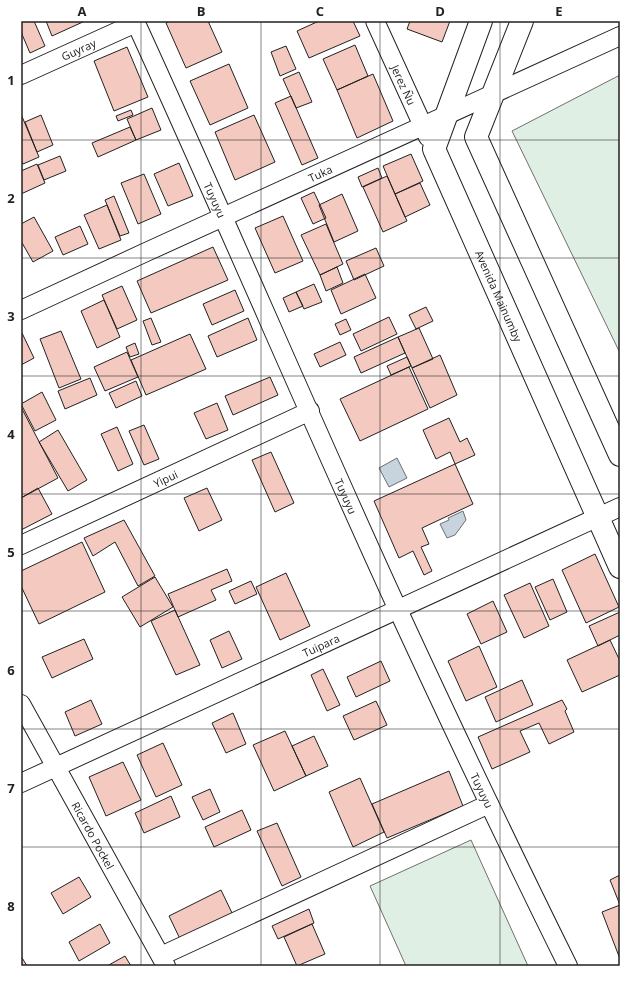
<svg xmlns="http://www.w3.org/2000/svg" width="641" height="987" viewBox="0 0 641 987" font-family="'Open Sans',sans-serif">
	<rect width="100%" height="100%" fill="#fff"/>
	<path fill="#e0efe3" stroke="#6f6f6f" d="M620 75V353L512 131Z
		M471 840 528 966H406L370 886Z"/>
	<path fill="#c7d3dd" stroke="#6f6f6f" d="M397 458 407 478 389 487 379 468Z
		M463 511 466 520 455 535 447 538 440 524 449 520 448 518Z"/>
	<path fill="#f3c9c0" stroke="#222" d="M21 21H34L45 46 30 53 21 32Z
		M46 21H85L52 36Z
		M170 21H208L222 52 186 68 166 23Z
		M319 21H353L360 36 309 58 297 31Z
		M410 21H450L442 42 407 29Z
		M355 45 368 76 337 90 323 59Z
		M286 46 296 69 280 76 271 52Z
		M127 47 148 97 114 111 94 61Z
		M229 64 248 108 210 125 190 81Z
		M299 72 312 102 296 108 283 79Z
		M373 74 393 121 357 138 337 90Z
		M291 96 318 158 302 165 275 103Z
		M152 108 161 130 136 140 127 119Z
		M131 110 133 115 118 121 116 116Z
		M21 114 39 157 23 164 21 160Z
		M41 115 53 145 37 152 25 122Z
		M254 115 275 162 235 180 215 132Z
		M130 127 136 140 98 157 92 143Z
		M411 154 423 181 395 194 383 166Z
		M60 156 66 171 44 180 38 165Z
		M179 163 193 196 168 206 154 174Z
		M37 164 45 183 21 194V171Z
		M378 168 382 178 362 187 358 177Z
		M144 174 161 214 138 224 121 183Z
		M387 176 407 221 383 232 363 187Z
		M420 183 430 205 405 217 395 194Z
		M314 192 326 218 313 224 301 198Z
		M342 194 358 231 334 242 319 205Z
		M114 196 129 233 120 236 105 200Z
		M107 205 121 240 99 249 84 215Z
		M283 216 303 261 275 273 255 228Z
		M34 217 53 251 33 262 21 241V224Z
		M326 224 343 264 320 275 301 235Z
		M80 226 88 244 63 255 55 237Z
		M213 247 228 280 151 313 137 281Z
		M376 248 384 266 354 280 346 261Z
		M337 267 343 283 326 291 320 275Z
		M365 274 376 298 341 314 331 290Z
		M314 284 322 302 304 309 296 292Z
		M122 286 137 320 117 329 102 295Z
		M235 290 244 311 212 325 203 304Z
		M296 292 303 306 289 312 283 298Z
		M104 300 120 337 97 348 81 311Z
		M426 307 433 321 416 329 409 315Z
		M389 317 397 334 361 351 353 334Z
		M151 318 161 342 152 345 143 321Z
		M248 318 257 340 217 357 208 336Z
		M346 319 351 330 340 335 335 324Z
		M419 328 433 359 412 368 398 337Z
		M61 331 81 379 59 388 40 339Z
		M22 333 34 358 21 365V334Z
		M190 334 206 369 146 395 131 360Z
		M398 337 405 353 361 373 354 357Z
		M340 342 346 355 320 367 314 354Z
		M135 343 139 354 130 357 126 347Z
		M127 352 138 377 105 391 94 367Z
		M440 355 457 395 430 408 412 368Z
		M407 357 411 366 391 375 387 366Z
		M409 367 428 409 360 441 340 399Z
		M270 377 278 395 233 415 225 396Z
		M90 378 97 395 65 409 58 391Z
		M136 381 142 396 116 408 109 393Z
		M42 392 56 420 35 431 21 404Z
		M217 403 228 430 206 439 194 413Z
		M21 407 58 478 21 498Z
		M449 418 460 442 467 438 475 455 455 464 450 452 436 459 423 430Z
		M144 425 159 459 144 465 129 431Z
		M117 427 133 464 118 471 101 434Z
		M58 430 87 480 68 491 39 442Z
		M271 452 294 503 275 512 252 460Z
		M455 464 473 504 422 528 429 544 421 547 432 571 424 575 413 551 399 558 374 501Z
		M38 488 52 514 21 530V498Z
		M207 488 222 520 199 531 184 498Z
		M124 520 155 576 138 586 115 542 93 556 84 538Z
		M82 542 105 592 39 624 21 586V571Z
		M595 554 619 607 586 623 562 570Z
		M227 569 232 581 211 590 216 600 178 617 168 594Z
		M286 573 310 626 280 640 256 587Z
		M155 577 173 607 140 627 122 597Z
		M553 579 567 612 550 620 535 587Z
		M251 581 257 594 235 604 229 591Z
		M530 583 549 626 524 638 504 595Z
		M493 601 507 632 481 644 467 614Z
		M175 610 200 665 176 675 151 621Z
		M620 612V635L598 646 589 626Z
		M229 631 242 659 222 668 210 640Z
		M84 639 93 659 52 678 42 657Z
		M610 640 620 661V675L582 692 567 660Z
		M479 646 497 687 466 701 448 661Z
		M381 661 390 681 356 697 347 677Z
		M323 669 340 705 327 711 311 675Z
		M522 680 533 705 496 722 485 697Z
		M91 700 102 724 75 736 65 712Z
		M562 700 567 709 565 711 574 732 549 744 539 723 520 731 530 752 492 769 478 737Z
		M376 701 387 725 354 740 343 716Z
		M233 713 246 744 226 753 212 723Z
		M285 731 306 776 274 791 253 745Z
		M314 736 328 766 306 776 292 746Z
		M163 743 182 785 156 797 137 755Z
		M123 762 141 800 106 816 89 777Z
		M449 771 463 806 387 838 372 804Z
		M360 778 384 832 353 847 329 792Z
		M210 789 220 812 203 820 192 797Z
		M171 796 180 817 144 833 135 813Z
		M242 810 251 830 214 847 205 827Z
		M277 823 301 877 282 886 257 831Z
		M620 875V959L602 912 620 905 610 880Z
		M79 877 91 897 63 914 51 893Z
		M221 890 233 915 181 941 169 916Z
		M309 909 314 923 278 939 272 926Z
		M100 924 110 943 79 961 69 942Z
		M312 924 325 954 297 966 284 937Z
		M21 956 27 966H21Z
		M125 956 131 966H107Z"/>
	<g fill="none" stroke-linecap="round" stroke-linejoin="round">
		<g stroke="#222" stroke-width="20">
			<g id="minor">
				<path id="s1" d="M135 21C225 217 309 416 399 612 454 731 510 849 568 966"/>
				<path id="s2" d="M375 21 428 137"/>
				<path id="s3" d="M21 75 136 23"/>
				<path id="s4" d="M21 310C220 217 421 128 620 36"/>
				<path id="s5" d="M21 545 310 411"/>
				<path id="s6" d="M21 704 166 966"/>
				<path id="s7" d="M21 783 620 507"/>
				<path d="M161 956 489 804"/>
			</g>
		</g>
		<g stroke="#222" stroke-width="24">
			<g id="tertiary">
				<path id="s8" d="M481 21 434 149 620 567"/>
				<path d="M522 21 476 137 620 455"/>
			</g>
		</g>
		<use href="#minor" stroke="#fff" stroke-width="18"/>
		<use href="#tertiary" stroke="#fff" stroke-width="22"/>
	</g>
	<path fill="none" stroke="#222" stroke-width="1" stroke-opacity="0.55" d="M141 21V966M261 21V966M380 21V966M500 21V966M21 140H620M21 258H620M21 376H620M21 494H620M21 611H620M21 729H620M21 847H620"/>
	<g text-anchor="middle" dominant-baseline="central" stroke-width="3" stroke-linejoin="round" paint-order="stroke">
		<g font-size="11" fill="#222" stroke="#fff">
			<text stroke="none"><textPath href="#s3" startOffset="63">Guyray</textPath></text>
			<text stroke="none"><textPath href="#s2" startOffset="70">Jerez Ñu</textPath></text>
			<text stroke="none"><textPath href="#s4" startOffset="329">Tuka</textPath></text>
			<text stroke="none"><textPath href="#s1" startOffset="196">Tuyuyu</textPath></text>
			<text stroke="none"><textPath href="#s8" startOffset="297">Avenida Mainumby</textPath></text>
			<text stroke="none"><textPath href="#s5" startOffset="159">Yipui</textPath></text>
			<text stroke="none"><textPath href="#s1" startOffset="520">Tuyuyu</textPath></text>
			<text stroke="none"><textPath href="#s7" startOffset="330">Tuipara</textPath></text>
			<text stroke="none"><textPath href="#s1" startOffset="844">Tuyuyu</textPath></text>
			<text stroke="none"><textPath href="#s6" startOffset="150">Ricardo Pockel</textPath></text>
		</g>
	</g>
	<rect width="641" height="987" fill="none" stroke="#ffffff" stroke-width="44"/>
	<rect x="22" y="22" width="597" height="943" fill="none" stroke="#222" stroke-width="1.5"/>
	<g font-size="13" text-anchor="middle" font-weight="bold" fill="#222">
		<text x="82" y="16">A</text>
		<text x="201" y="16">B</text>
		<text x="320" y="16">C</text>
		<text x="440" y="16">D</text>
		<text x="559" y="16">E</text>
		<text x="11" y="85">1</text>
		<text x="11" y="203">2</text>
		<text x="11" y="321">3</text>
		<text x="11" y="439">4</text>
		<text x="11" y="557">5</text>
		<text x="11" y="675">6</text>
		<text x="11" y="793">7</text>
		<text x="11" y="911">8</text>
	</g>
</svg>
